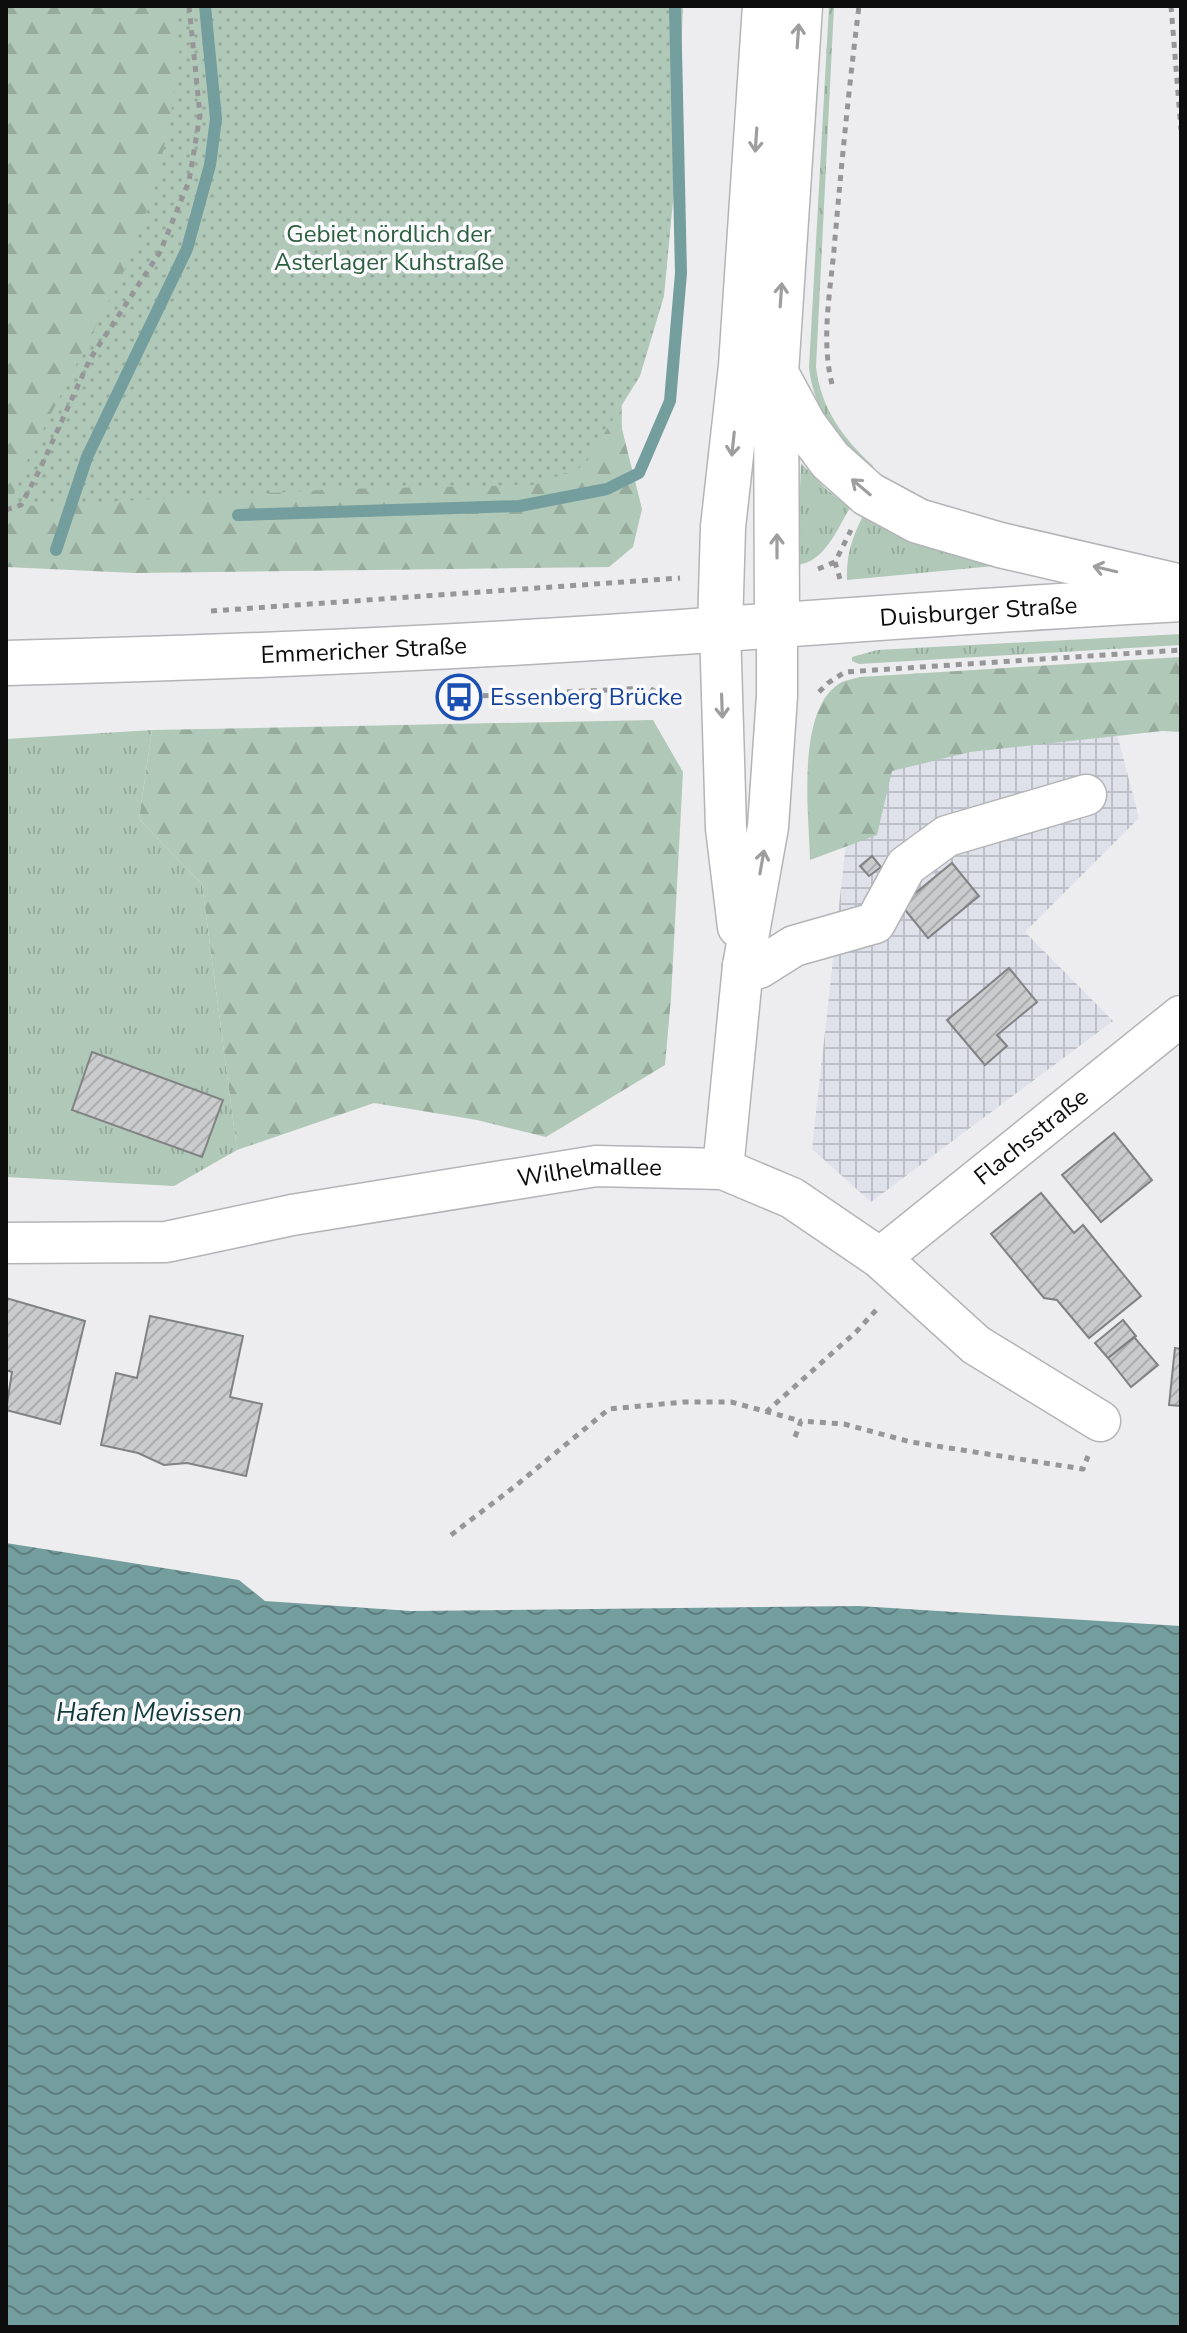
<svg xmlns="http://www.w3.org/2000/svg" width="1187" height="2333" viewBox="0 0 1187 2333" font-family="'Nunito Sans',sans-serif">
	<defs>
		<pattern id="industrial-grid" width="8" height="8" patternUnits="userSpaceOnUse" patternTransform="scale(2)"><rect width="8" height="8" fill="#dee1ea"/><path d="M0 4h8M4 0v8" fill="none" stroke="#bdc0c8"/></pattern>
		<pattern id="grass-tufts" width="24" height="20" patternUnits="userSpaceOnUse" patternTransform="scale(2)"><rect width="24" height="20" fill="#b0c8b7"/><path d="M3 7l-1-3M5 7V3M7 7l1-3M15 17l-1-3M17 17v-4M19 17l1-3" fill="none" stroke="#96ab9c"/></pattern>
		<pattern id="forest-firs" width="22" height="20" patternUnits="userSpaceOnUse" patternTransform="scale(2)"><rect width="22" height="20" fill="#b0c8b7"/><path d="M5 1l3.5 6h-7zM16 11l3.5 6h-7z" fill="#96ab9c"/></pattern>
		<pattern id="park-dots" width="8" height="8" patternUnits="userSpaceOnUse" patternTransform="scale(2)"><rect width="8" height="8" fill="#b0c8b7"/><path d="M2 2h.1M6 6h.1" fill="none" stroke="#96ab9c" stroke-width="1.8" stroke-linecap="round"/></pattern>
		<pattern id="water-waves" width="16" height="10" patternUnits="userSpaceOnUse" patternTransform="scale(2)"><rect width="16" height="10" fill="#749d9d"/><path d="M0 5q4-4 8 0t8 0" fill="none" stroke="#5e7e7e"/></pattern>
		<pattern id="building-hatch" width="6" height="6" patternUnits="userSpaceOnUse" patternTransform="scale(2)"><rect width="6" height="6" fill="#cacbcd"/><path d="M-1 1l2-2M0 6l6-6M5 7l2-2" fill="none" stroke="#acadaf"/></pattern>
	</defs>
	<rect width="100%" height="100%" fill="#ededef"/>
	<path fill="url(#industrial-grid)" d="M1111 711 1139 818 1025 932 1113 1021 871 1202 812 1149 857 744Z"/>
	<path fill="url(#grass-tufts)" d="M829 6H834L816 367C821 409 843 438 873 466L874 472C840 455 813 406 809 368Z
		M801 463 826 489 850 508C837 529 825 562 797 565Z
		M863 516 912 540 994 566 847 580C846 556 852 537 863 516Z
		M1181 634V645L859 664 852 661V657L877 650Z
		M152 730 139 819 202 884 237 1150 174 1186 6 1177V739Z"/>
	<path fill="url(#forest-firs)" d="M6 6H615L622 429 642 509 633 547 609 567 135 573 6 567Z
		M1181 657V732L1162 731 970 752 892 771 877 835 810 860C809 815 795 707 842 682 848 680 855 678 860 677Z
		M653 720 683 772 671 998 665 1065 546 1137 477 1120 374 1103 237 1150 202 884 139 819 152 730Z"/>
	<path fill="url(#park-dots)" d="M176 6H683L677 159 664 296 640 376 584 466 534 485 342 489 9 507 26 463 126 267 155 187 170 120 179 51Z"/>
	<path fill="url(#water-waves)" d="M6 1543 239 1580 265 1601 411 1611 859 1606 1181 1626V2327H6Z"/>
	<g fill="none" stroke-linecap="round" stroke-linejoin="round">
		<path stroke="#749d9d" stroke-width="12" d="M238 515 520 506 607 489 639 473 670 401 681 273 675 6
			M56 550 87 457 187 249 210 165 216 119 205 6"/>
	</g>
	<path fill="url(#building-hatch)" stroke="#818284" stroke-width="2" d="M872 856 881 867 869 876 860 866Z
		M952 863 979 896 928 938 901 905Z
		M1009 968 1037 1002 997 1035 1007 1046 985 1065 947 1020Z
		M92 1052 223 1100 202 1157 72 1110Z
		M1114 1133 1152 1180 1101 1222 1062 1175Z
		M1041 1193 1074 1233 1083 1225 1141 1296 1089 1338 1057 1300 1044 1298 991 1234Z
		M6 1298 85 1321 60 1424 6 1410 12 1372 6 1370Z
		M150 1316 243 1336 230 1397 262 1404 246 1476 187 1463 164 1465 138 1453 101 1445 116 1373 137 1378Z
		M1123 1320 1136 1336 1108 1358 1095 1343Z
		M1134 1337 1158 1365 1131 1387 1108 1358Z
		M1175 1348 1181 1349V1406L1169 1405Z"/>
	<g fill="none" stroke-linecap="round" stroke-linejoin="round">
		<g stroke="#b3b4b6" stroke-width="43">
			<g id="minor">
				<path d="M720 628 726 828 738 927"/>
				<path d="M743 966 759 968 794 946 875 923 906 866 947 836 1086 795"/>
				<path d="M723 1169 743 966 768 827 777 696V623"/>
				<path id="s1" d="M6 1243 166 1242 292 1215 596 1166 723 1169 792 1198 880 1258 976 1345 1100 1421"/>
				<path id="s2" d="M880 1258 1181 1016"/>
			</g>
		</g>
		<g stroke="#b3b4b6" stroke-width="47">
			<g id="major">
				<path id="s3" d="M6 663C207 658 408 650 609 637 800 624 990 609 1181 599"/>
			</g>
		</g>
		<g stroke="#b3b4b6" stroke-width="47">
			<path id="highway" d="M779 379 804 425 830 460 868 494 918 521 1000 545 1181 587
				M777 623 776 373 800 6
				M720 628 723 527 741 366 765 6"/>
		</g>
		<path stroke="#969698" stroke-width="5" stroke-dasharray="6 6" stroke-linecap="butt" d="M1171 6 1181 130
			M832 384C821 341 830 293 834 250 841 168 849 87 859 6
			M6 510 21 505 39 471 90 359 160 252 189 181 200 115 189 6
			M818 569 835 562
			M840 579 835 562 851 530
			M211 611 680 578
			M819 692 828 683 845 672 1181 650
			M459 697 649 688 672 701H682
			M766 1412 856 1332 878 1308
			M795 1437 801 1421 844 1424 911 1442 1083 1469 1088 1456
			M451 1535 514 1487 609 1409 684 1402H731L801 1421"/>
		<use href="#minor" stroke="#fff" stroke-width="40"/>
		<use href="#major" stroke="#fff" stroke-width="44"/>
		<use href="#highway" stroke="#fff" stroke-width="44"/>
	</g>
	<defs><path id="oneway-shaft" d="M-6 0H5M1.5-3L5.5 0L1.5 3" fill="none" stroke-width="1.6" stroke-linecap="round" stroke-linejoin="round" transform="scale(2)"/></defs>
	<g stroke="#9e9e9f">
		<use href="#oneway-shaft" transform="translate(798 36) rotate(-86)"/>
		<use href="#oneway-shaft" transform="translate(756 140) rotate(94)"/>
		<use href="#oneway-shaft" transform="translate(781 295) rotate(-86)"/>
		<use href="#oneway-shaft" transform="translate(733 444) rotate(96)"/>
		<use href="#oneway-shaft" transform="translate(861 487) rotate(-140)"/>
		<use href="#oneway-shaft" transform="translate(777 546) rotate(-90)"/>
		<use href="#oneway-shaft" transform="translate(1105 569) rotate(-167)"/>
		<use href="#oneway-shaft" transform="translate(722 706) rotate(88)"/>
		<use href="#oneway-shaft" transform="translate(762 862) rotate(-80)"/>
	</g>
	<defs>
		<g id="bus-ring" transform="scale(2.3)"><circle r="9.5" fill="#fafafd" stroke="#1a4fb4" stroke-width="1.5"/><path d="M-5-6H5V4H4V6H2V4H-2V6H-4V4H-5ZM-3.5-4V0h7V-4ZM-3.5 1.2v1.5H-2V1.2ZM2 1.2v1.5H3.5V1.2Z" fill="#1a4fb4"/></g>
	</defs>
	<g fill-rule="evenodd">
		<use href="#bus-ring" x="459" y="697"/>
	</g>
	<g text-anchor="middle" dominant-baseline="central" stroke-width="7" stroke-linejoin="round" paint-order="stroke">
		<g font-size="24" fill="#2d5f40" stroke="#fafafd">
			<text x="389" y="234">Gebiet nördlich der<tspan x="389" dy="28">Asterlager Kuhstraße</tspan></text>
		</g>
		<g font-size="24" fill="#0d0d0e" stroke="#fafafd">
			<text stroke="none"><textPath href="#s3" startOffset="974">Duisburger Straße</textPath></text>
			<text stroke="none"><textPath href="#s3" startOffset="358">Emmericher Straße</textPath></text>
			<text stroke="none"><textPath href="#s2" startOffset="194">Flachsstraße</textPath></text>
			<text stroke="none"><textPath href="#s1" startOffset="590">Wilhelmallee</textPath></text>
		</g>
		<g font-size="24" fill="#164399" stroke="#fafafd" text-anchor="start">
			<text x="490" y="697">Essenberg Brücke</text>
		</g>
		<g font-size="26" font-style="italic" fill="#113a3a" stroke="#fafafd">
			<text x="149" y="1712">Hafen Mevissen</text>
		</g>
	</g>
	<rect width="1187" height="2333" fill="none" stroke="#0d0d0e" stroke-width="16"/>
</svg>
